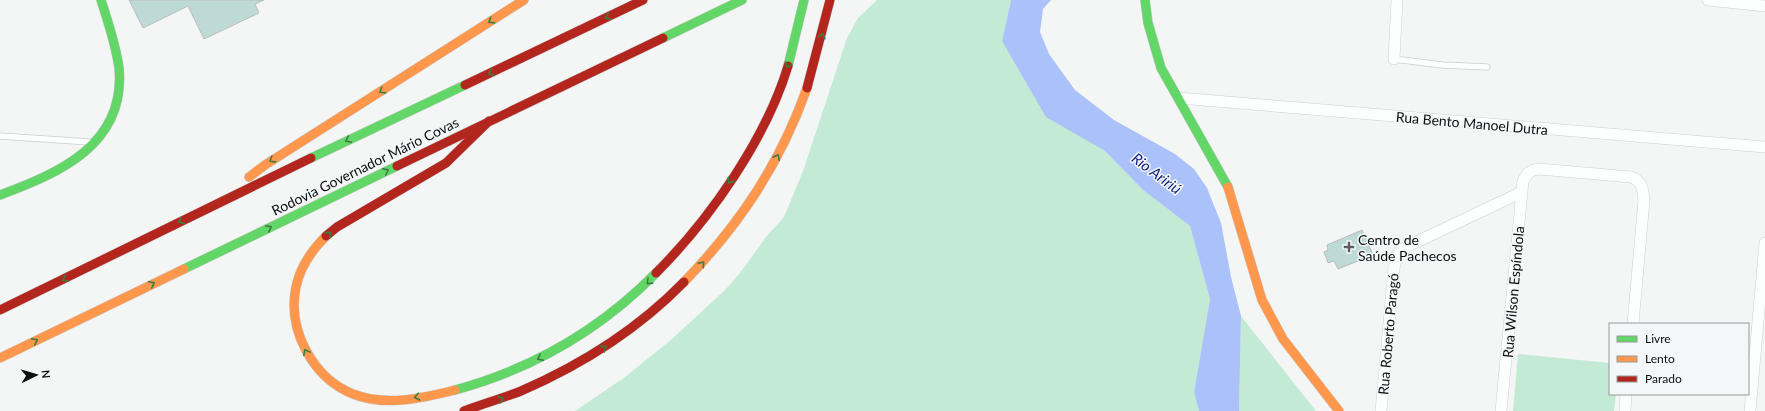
<svg xmlns="http://www.w3.org/2000/svg" width="1765" height="411" viewBox="0 0 1765 411" font-family="Lato,sans-serif">
	<rect width="100%" height="100%" fill="#f4f6f6"/>
	<path fill="#c3ead4" d="M877 0H1011L1002 41 1046 116 1105 151 1143 190 1190 226 1210 299 1194 392 1199 411H575L625 377 672 339 725 290 740 273 766 237 784 217 803 171 847 38 858 18Z
		M1241 316 1316 411H1239Z
		M1518 354 1610 363V394H1616L1614 411H1513Z"/>
	<path fill="#aac1fa" d="M1011 0H1051L1043 9 1040 32 1049 54 1075 90 1114 120 1175 154 1194 169 1207 188 1221 223 1231 277 1241 316 1239 411H1199L1194 392 1210 299 1190 226 1143 190 1105 151 1046 117 1002 41Z"/>
	<path fill="#bddad7" stroke="#bbbdbc" d="M129 0H264L255 4 259 13 204 39 188 6 143 28Z
		M1362 230 1373 255 1338 269 1334 261 1328 263 1324 252 1328 250 1327 245Z"/>
	<g fill="none" stroke-linecap="round" stroke-linejoin="round">
		<g stroke="#cdcecf" stroke-width="7">
			<path id="lane" d="M1394 59 1442 65 1487 67
				M0 136 90 142"/>
		</g>
		<g stroke="#cdcecf" stroke-width="12">
			<path id="street" d="M1708 0 1765 6
				M1394 59 1397 0
				M1179 98 1765 147
				M1381 411 1394 268 1398 253 1408 246 1522 192
				M1501 411 1523 181C1527 173 1530 170 1539 169L1631 177C1642 181 1643 189 1644 200L1633 324
				M1625 411 1626 394
				M1750 411 1765 243"/>
		</g>
		<g stroke="#cdcecf" stroke-width="10">
			<path id="fast" d="M1145 0 1148 23 1161 68 1228 187
				M663 38 742 0
				M788 66 804 0
				M311 158 465 85
				M0 195C60 173 126 144 119 68 116 45 108 22 101 0
				M184 269 397 166
				M455 390C532 369 600 330 656 273"/>
		</g>
		<g stroke="#cdcecf" stroke-width="10">
			<path id="slow" d="M249 177 265 165 524 0
				M1228 187 1262 300 1283 339 1339 411
				M326 236C312 250 300 267 296 287 287 330 313 378 353 394 386 407 423 398 455 390
				M684 282C740 224 780 164 807 88
				M0 358 184 269"/>
		</g>
		<g stroke="#cdcecf" stroke-width="10">
			<path id="jam" d="M465 85 643 0
				M807 88 830 0
				M397 166 663 38
				M326 236 337 227 446 163 489 121
				M656 273C710 219 766 139 788 66
				M0 310 311 158
				M464 411C483 404 503 398 521 391 581 365 639 328 684 282"/>
		</g>
		<use href="#lane" stroke="#fdfefe" stroke-width="5.5"/>
		<use href="#street" stroke="#fdfefe" stroke-width="11"/>
		<use href="#fast" stroke="#63d668" stroke-width="9"/>
		<use href="#slow" stroke="#ff974d" stroke-width="9"/>
		<use href="#jam" stroke="#b3261e" stroke-width="9"/>
	</g>
	<defs><path id="oneway-chevron" d="M-2-3.5L2.5 0L-2 3.5" fill="none" stroke-width="1.6" stroke-linecap="round" stroke-linejoin="round"/></defs>
	<g stroke="#3d7c40">
		<use href="#oneway-chevron" transform="translate(608 17) rotate(155)"/>
		<use href="#oneway-chevron" transform="translate(491 21) rotate(148)"/>
		<use href="#oneway-chevron" transform="translate(822 36) rotate(-77)"/>
		<use href="#oneway-chevron" transform="translate(788 65) rotate(107)"/>
		<use href="#oneway-chevron" transform="translate(491 73) rotate(155)"/>
		<use href="#oneway-chevron" transform="translate(382 91) rotate(148)"/>
		<use href="#oneway-chevron" transform="translate(348 140) rotate(155)"/>
		<use href="#oneway-chevron" transform="translate(777 157) rotate(-63)"/>
		<use href="#oneway-chevron" transform="translate(272 160) rotate(148)"/>
		<use href="#oneway-chevron" transform="translate(386 171) rotate(-26)"/>
		<use href="#oneway-chevron" transform="translate(730 181) rotate(125)"/>
		<use href="#oneway-chevron" transform="translate(181 221) rotate(153)"/>
		<use href="#oneway-chevron" transform="translate(269 228) rotate(-26)"/>
		<use href="#oneway-chevron" transform="translate(329 234) rotate(-40)"/>
		<use href="#oneway-chevron" transform="translate(702 264) rotate(-49)"/>
		<use href="#oneway-chevron" transform="translate(65 279) rotate(154)"/>
		<use href="#oneway-chevron" transform="translate(649 282) rotate(136)"/>
		<use href="#oneway-chevron" transform="translate(152 284) rotate(-26)"/>
		<use href="#oneway-chevron" transform="translate(35 341) rotate(-26)"/>
		<use href="#oneway-chevron" transform="translate(604 348) rotate(-34)"/>
		<use href="#oneway-chevron" transform="translate(306 352) rotate(-118)"/>
		<use href="#oneway-chevron" transform="translate(540 358) rotate(154)"/>
		<use href="#oneway-chevron" transform="translate(417 397) rotate(169)"/>
		<use href="#oneway-chevron" transform="translate(501 399) rotate(-20)"/>
	</g>
	<path fill="#5e6060" stroke="#f3f7f7" stroke-width="1.5" d="M1347 241h4v4h4v4h-4v4h-4v-4h-4v-4h4z"/>
	<g text-anchor="middle" dominant-baseline="central" stroke-width="3" stroke-linejoin="round" paint-order="stroke">
		<g font-size="14" fill="#0e0f0f" stroke="#f3f7f7">
			<text transform="translate(1472 123) rotate(5)">Rua Bento Manoel Dutra</text>
			<text transform="translate(365 166) rotate(-26)">Rodovia Governador Mário Covas</text>
			<text transform="translate(1513 292) rotate(-85)">Rua Wilson Espíndola</text>
			<text transform="translate(1388 334) rotate(-85)">Rua Roberto Paragó</text>
		</g>
		<g font-size="14" fill="#0e0f0f" stroke="#f3f7f7" text-anchor="start">
			<text x="1358" y="239">Centro de<tspan x="1358" dy="16">Saúde Pachecos</tspan></text>
		</g>
		<g font-size="15" font-style="italic" fill="#101d79" stroke="#f3f7f7">
			<text transform="translate(1157 173) rotate(37)">Rio Aririú</text>
		</g>
	</g>
	<rect x="1609" y="323" width="140" height="72" fill="#f3f7f7" stroke="#979a9a"/>
	<rect x="1617" y="336" width="20" height="6" fill="#63d668" stroke="#979a9a"/>
	<text x="1645" y="343" font-size="12" fill="#0e0f0f">Livre</text>
	<rect x="1617" y="356" width="20" height="6" fill="#ff974d" stroke="#979a9a"/>
	<text x="1645" y="363" font-size="12" fill="#0e0f0f">Lento</text>
	<rect x="1617" y="376" width="20" height="6" fill="#b3261e" stroke="#979a9a"/>
	<text x="1645" y="383" font-size="12" fill="#0e0f0f">Parado</text>
	<g transform="translate(36 375) rotate(85)" stroke="#f3f7f7" stroke-width="3" paint-order="stroke">
	<path d="M0-3L7 15L0 10L-7 15Z" fill="#0e0f0f"/>
	<text y="-6" font-size="11" font-weight="bold" text-anchor="middle" fill="#0e0f0f">N</text>
	</g>
</svg>
